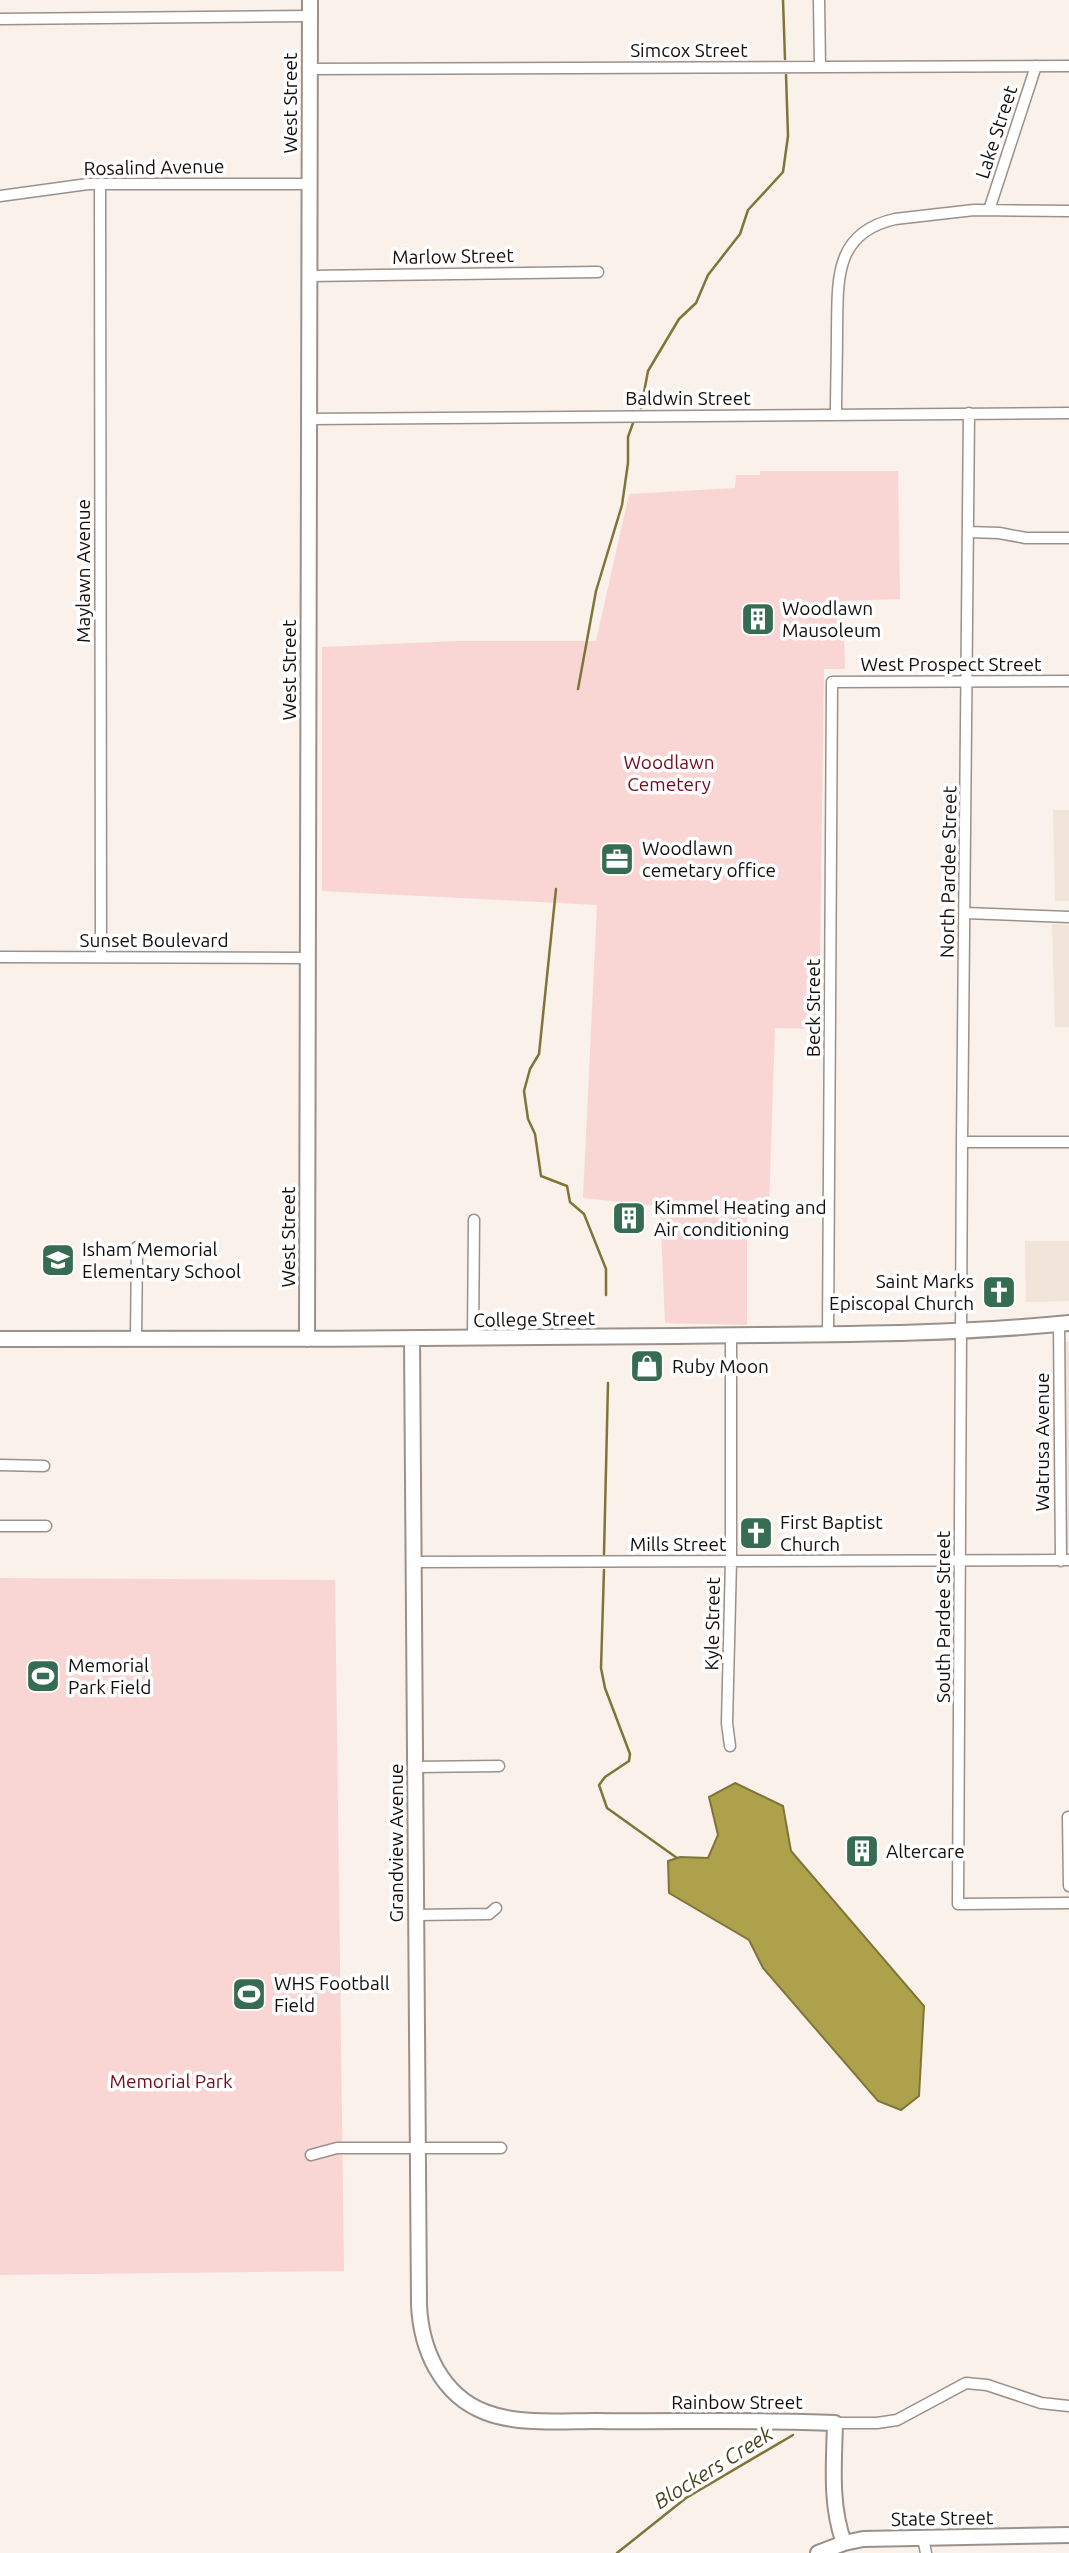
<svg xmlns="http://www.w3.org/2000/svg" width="1069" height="2553" viewBox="0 0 1069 2553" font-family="Ubuntu,sans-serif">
	<rect width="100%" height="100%" fill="#faf1eb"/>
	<path fill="#f1e4d8" d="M1053 810H1069V901H1055Z
		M1052 924 1069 925V1027H1055Z
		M1025 1241H1069V1301L1026 1302Z
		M1064 1342H1069V1550H1066Z"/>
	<path fill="#f9d6d4" d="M760 471H898L900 599 843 601 845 669H824L819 1029 775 1028 769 1205 747 1207V1325L665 1323 660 1206 583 1198 597 905 322 891V647L457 641H596L629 494 735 488 736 475H760Z
		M0 1578 335 1580 344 2271 0 2275Z"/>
	<path fill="#aea14c" stroke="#7f7539" stroke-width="2" d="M735 1783 783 1806 791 1851 924 2006 919 2096 901 2110 878 2101 763 1968 749 1940 669 1893 668 1861 680 1857 708 1858 718 1835 709 1797Z"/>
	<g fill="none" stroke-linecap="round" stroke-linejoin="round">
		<path stroke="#7f7539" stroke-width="2.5" d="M783 0 785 59
			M641 408 648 371 679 319 696 303 708 275 740 234 748 210 783 172 788 136 786 75
			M578 689 596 591 622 505 628 463V437L633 423
			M556 889 539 1054 530 1069 524 1091 528 1119 535 1134 541 1176 567 1186 570 1202 584 1214 606 1269V1295
			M604 1554 608 1383
			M604 1570 601 1668 605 1688 630 1754 629 1761 605 1777 599 1785 607 1808 677 1858
			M617 2553 686 2498 793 2435"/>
		<g stroke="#99918b" stroke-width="13">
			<path id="street" d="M819 0 820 67
				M0 19 310 16
				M310 69 1069 66
				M100 184 101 957
				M0 196 88 184H309
				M989 210 1036 66
				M308 276 598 272
				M969 413 962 1142 958 1904 1069 1903
				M836 414C836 387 837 360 837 332 838 281 833 233 895 219L974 210 1069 211
				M308 419 1069 413
				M968 532 999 533 1026 538H1069
				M965 913 1069 917
				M0 957 308 958
				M962 1142H1069
				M1059 1324 1061 1561
				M828 1335 832 682 1069 681
				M136 1339 137 1247
				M473 1339 474 1220
				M0 1465 44 1466
				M0 1526H46
				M414 1562 1069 1560
				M730 1746 727 1723 731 1561V1335
				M415 1767 499 1766
				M1068 1817 1069 1886
				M416 1915 489 1914 496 1908
				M311 2155 337 2148H501
				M835 2423H877L897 2420 966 2383 987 2385 1041 2403 1069 2406
				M923 2538 926 2553"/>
		</g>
		<g stroke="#99918b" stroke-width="18">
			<path id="secondary" d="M0 1339C226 1339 451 1339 677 1336 808 1334 939 1336 1069 1323
				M307 1339 310 0
				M412 1340 419 2305C421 2349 441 2395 485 2412 518 2425 560 2421 596 2421 675 2422 755 2419 835 2423 834 2464 830 2505 844 2543
				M818 2553 844 2543 863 2539 1069 2535"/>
		</g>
		<use href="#street" stroke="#fff" stroke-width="10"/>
		<use href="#secondary" stroke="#fff" stroke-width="14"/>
	</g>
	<defs>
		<g id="building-square" transform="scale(1.75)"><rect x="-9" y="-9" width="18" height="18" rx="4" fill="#356c52" stroke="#fff"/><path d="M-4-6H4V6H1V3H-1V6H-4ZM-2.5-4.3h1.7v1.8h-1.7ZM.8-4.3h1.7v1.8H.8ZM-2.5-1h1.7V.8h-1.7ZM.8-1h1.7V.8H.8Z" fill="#fff"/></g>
		<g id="office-square" transform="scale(1.75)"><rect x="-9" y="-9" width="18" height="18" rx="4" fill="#356c52" stroke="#fff"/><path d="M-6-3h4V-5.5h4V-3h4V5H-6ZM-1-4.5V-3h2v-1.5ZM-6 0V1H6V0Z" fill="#fff"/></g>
		<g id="school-square" transform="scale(1.75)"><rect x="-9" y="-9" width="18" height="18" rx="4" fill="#356c52" stroke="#fff"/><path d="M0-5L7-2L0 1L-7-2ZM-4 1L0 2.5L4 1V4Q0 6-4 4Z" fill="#fff"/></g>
		<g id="church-square" transform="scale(1.75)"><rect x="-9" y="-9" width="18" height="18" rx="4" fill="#356c52" stroke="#fff"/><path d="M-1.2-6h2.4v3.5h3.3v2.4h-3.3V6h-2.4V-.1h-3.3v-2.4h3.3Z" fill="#fff"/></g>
		<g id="shop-square" transform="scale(1.75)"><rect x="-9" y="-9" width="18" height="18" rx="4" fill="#356c52" stroke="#fff"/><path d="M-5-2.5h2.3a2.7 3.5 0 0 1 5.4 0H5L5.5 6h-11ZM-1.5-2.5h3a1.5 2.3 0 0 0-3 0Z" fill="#fff"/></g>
		<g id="stadium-square" transform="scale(1.75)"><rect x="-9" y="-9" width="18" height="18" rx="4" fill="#356c52" stroke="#fff"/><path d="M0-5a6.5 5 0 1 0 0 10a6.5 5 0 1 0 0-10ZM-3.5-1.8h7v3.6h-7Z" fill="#fff"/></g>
	</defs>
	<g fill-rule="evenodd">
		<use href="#building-square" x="758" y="619"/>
		<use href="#office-square" x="617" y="859"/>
		<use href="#building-square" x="629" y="1218"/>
		<use href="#school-square" x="58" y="1260"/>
		<use href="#church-square" x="999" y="1292"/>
		<use href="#shop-square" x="647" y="1366"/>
		<use href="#church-square" x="756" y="1533"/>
		<use href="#stadium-square" x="43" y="1676"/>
		<use href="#building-square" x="862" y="1851"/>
		<use href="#stadium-square" x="249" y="1994"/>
	</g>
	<g text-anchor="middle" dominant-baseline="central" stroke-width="7" stroke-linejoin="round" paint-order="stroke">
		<g font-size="19" fill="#120f0d" stroke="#fff">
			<text x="689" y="50">Simcox Street</text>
			<text transform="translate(290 103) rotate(-90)">West Street</text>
			<text transform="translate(996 132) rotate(-72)">Lake Street</text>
			<text transform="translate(154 167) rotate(-1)">Rosalind Avenue</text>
			<text transform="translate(453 256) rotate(-1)">Marlow Street</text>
			<text x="688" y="398">Baldwin Street</text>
			<text transform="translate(83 571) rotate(-90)">Maylawn Avenue</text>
			<text x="951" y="664">West Prospect Street</text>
			<text transform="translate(289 670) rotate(-90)">West Street</text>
			<text transform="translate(948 872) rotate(-89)">North Pardee Street</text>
			<text x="154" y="940">Sunset Boulevard</text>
			<text transform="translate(813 1008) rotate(-90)">Beck Street</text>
			<text transform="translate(288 1237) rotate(-90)">West Street</text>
			<text transform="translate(534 1319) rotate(-1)">College Street</text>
			<text transform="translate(1042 1442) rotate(-90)">Watrusa Avenue</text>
			<text x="678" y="1544">Mills Street</text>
			<text transform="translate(943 1617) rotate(-90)">South Pardee Street</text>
			<text transform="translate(712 1624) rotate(-89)">Kyle Street</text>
			<text transform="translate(396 1843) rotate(-90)">Grandview Avenue</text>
			<text x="737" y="2402">Rainbow Street</text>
			<text transform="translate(942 2518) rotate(-1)">State Street</text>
		</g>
		<g font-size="19" fill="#120f0d" stroke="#fff" text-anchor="start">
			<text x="782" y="608">Woodlawn<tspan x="782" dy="22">Mausoleum</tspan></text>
			<text x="642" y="848">Woodlawn<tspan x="642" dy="22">cemetary office</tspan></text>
			<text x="654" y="1207">Kimmel Heating and<tspan x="654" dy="22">Air conditioning</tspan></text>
			<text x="82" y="1249">Isham Memorial<tspan x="82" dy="22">Elementary School</tspan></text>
			<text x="974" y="1281" text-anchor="end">Saint Marks<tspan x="974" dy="22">Episcopal Church</tspan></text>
			<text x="672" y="1366">Ruby Moon</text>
			<text x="780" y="1522">First Baptist<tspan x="780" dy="22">Church</tspan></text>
			<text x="68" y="1665">Memorial<tspan x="68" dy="22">Park Field</tspan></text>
			<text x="886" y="1851">Altercare</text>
			<text x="274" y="1983">WHS Football<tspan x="274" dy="22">Field</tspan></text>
		</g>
		<g font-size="19" fill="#760a1c" stroke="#fff">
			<text x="669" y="762">Woodlawn<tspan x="669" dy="22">Cemetery</tspan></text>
			<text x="171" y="2081">Memorial Park</text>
		</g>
		<g font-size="21" font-style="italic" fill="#4a4520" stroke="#fff">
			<text transform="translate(713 2467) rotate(-32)">Blockers Creek</text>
		</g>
	</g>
</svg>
